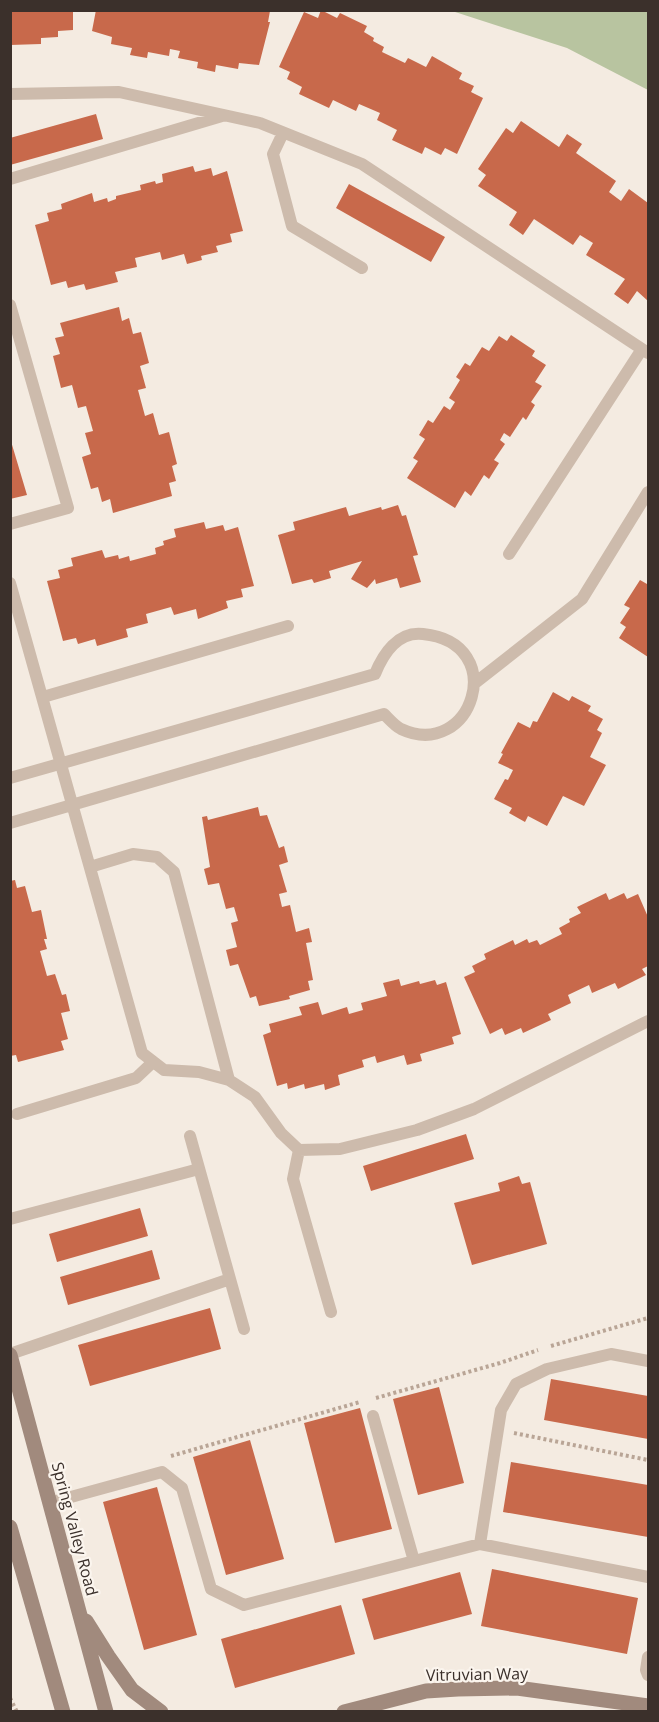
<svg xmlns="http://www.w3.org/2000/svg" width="659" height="1722" viewBox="0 0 659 1722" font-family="'Open Sans',sans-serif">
	<rect width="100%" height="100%" fill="#f4ebe1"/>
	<path fill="#b8c4a0" d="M452 11H648V90L567 48Z"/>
	<path fill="#c8694b" d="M10 10H73V30L58 31V37L41 38V44L10 45Z
		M96 10H264L270 11 268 22H270L259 65 239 63 238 69 216 65 215 72 197 68 198 62 178 58 180 51 170 49 169 56 148 52 147 58 130 55 132 48 111 44 112 37 92 31Z
		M321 10 337 18 340 13 367 26 364 32 374 38 373 41 384 47 382 52 405 63 408 58 426 67 432 56 462 73 459 79 474 86 471 92 483 98 457 154 445 148 441 155 425 147 422 154 392 140 397 130 377 120 380 113 359 104 356 111 333 100 329 108 299 94 302 87 287 79 290 72 279 67 304 12 318 18Z
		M96 114 103 139 10 165V138Z
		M521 121 559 147 567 134 582 144 576 153 616 181 609 192 621 201 629 189 648 203V301L637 291 628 304 614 294 625 279 586 255 593 243 580 235 573 245 534 219 523 235 509 225 517 212 478 186 486 175 478 169 506 128 513 133Z
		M193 166 195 172 211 168 213 176 227 171 243 231 230 234 232 242 216 246 218 252 201 256 202 260 187 264 184 254 162 260 160 252 135 258 137 267 115 272 118 282 86 290 84 284 68 288 66 281 51 285 35 225 49 221 47 213 62 209 61 204 92 193 94 202 107 198 108 202 116 199V196L141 190 140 185 155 181 156 184 163 182 162 174Z
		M349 184 445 237 431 262 336 208Z
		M119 307 122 321 129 318 133 334 141 332 149 363 140 366 146 388 138 390 145 416 153 413 159 435 169 432 177 464 172 466 176 481 169 483 172 496 113 513 110 499 102 502 98 487 91 489 82 457 91 454 85 433 93 431 86 406 78 408 72 385 61 388 53 356 60 354 55 338 64 336 60 323Z
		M511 335 535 351 532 356 546 365 535 382 542 386 531 402 535 405 526 420 523 417 510 437 504 433 500 440 505 444 494 460 499 463 489 479 484 475 471 496 465 491 455 508 407 478 418 461 413 458 425 439 419 435 428 420 433 423 444 406 450 410 455 402 449 398 460 380 456 377 465 363 470 366 482 347 489 351 499 336 507 341Z
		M10 438 27 495 10 499Z
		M398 505 402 516 406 515 418 555 413 556 421 582 400 588 397 578 376 584 375 579 367 588 351 579 362 561 329 571 331 578 314 583 312 579 292 584 278 535 295 530 293 522 346 507 349 516 381 507 382 510Z
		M204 522 206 529 223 525 225 531 238 527 254 586 241 589 243 597 226 601 228 608 198 619 196 609 174 615 171 607 146 614 148 623 126 629 128 637 97 646 95 639 78 644 76 638 63 641 47 581 60 578 58 570 73 566 71 558 102 550 105 558 118 555 119 559 129 556 130 561 156 554 155 548 164 545 163 541 176 537 174 529Z
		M640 580 647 584 648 581V657L619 638 626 627 620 623 630 608 624 605Z
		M553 692 569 701 572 696 591 706 588 711 603 719 597 730 602 733 590 757 606 765 584 806 563 796 547 826 528 816 525 822 509 813 512 808 494 799 505 779 508 780 513 770 498 763 503 754 501 753 518 722 530 728 533 721 537 722Z
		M258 807 260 816 267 815 279 848 284 846 288 862 279 865 287 892 279 894 282 907 290 905 296 932 309 928 312 942 306 943 313 980 308 981 310 990 289 996 290 999 259 1006 256 996 250 998 238 964 230 966 226 950 237 947 231 923 238 921 234 907 226 909 219 883 208 885 204 869 210 867 202 817 207 816 208 820Z
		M15 880 17 888 25 886 32 912 41 910 47 939H44L47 949 40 951 47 976 55 974 62 995 66 994 70 1011 61 1013 68 1039 61 1041 64 1050 18 1062 16 1055 10 1056V881Z
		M606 893 609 900 624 893 627 899 638 894 648 917V966L642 969 646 975 618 989 615 983 592 993 589 985 568 995 571 1003 548 1014 551 1020 523 1033 521 1028 505 1035 502 1028 490 1034 464 977 475 972 472 966 486 959 484 954 513 940 515 945 527 939 529 943 537 940 540 945 562 934 559 928 570 922 569 919 581 913 577 907Z
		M399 979 401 986 419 981 420 984 435 980 437 985 446 982 461 1034 452 1037 454 1044 420 1054 422 1061 407 1065 404 1055 377 1063 375 1056 362 1060 364 1067 338 1075 340 1085 325 1090 324 1084 305 1089 304 1084 288 1089 287 1083 277 1086 263 1035 271 1032 269 1024 302 1015 299 1007 318 1002 322 1015 347 1007 349 1014 363 1010 361 1003 387 996 383 983Z
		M466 1134 474 1159 371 1191 363 1166Z
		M519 1176 522 1184 530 1182 547 1244 472 1265 454 1203 500 1191 498 1183Z
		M140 1208 148 1236 57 1262 49 1234Z
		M152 1250 160 1279 68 1305 60 1277Z
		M210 1308 221 1349 90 1386 78 1345Z
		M551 1379 648 1396V1439L544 1420Z
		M439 1387 464 1483 418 1495 393 1399Z
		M360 1408 392 1529 335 1543 304 1423Z
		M250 1440 284 1559 226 1575 193 1457Z
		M511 1462 648 1485V1537L503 1512Z
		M157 1487 197 1635 144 1650 103 1502Z
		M492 1569 638 1598 627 1654 481 1626Z
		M460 1572 472 1614 374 1640 362 1599Z
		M341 1605 355 1654 235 1688 221 1639Z"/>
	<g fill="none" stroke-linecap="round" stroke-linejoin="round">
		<path stroke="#b9a596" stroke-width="4" stroke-dasharray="3 3" stroke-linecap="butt" d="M551 1346 648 1318
			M376 1398 500 1363 538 1350
			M514 1433 648 1460
			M171 1456 360 1402
			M10 1698 17 1712"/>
		<path stroke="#cdbbac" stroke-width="12" d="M10 94 119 92 260 123 362 164 648 353
			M283 133 273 154 292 226 362 268
			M10 179 222 116
			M10 305 68 508 10 524
			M509 554 642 349
			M10 583 142 1053 164 1070 199 1072 229 1080 255 1097 281 1133 299 1150 340 1149 417 1130 474 1109 648 1021
			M475 683 582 599 648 492
			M43 697 288 626
			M10 778 375 674C383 654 398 631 423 634 511 643 472 762 401 729 395 726 389 719 384 714L10 823
			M90 867 133 854 157 857 174 872 229 1080
			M17 1114 136 1078 153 1062
			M190 1136 244 1329
			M299 1150 293 1179 331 1312
			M10 1219 199 1169
			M10 1354 230 1279
			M373 1416 414 1561
			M49 1503 162 1472 182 1488 211 1589 244 1605 480 1544 648 1577
			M480 1544 501 1410 516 1384 547 1369 611 1354 648 1361
			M648 1657 646 1670 648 1675"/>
		<path stroke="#a18a7d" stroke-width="15" d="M10 1355 106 1712
			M10 1527 63 1712
			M86 1621 108 1656 132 1690 161 1712
			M344 1712 426 1691 458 1689 517 1688 648 1706"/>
	</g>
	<g text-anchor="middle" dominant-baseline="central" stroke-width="4.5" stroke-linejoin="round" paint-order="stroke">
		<g font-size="16" fill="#3b302b" stroke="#fbf5ee">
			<text transform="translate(75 1529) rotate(75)">Spring Valley Road</text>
			<text transform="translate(477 1674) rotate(-1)">Vitruvian Way</text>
		</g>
	</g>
	<rect width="659" height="1722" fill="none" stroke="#3b302b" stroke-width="24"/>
</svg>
